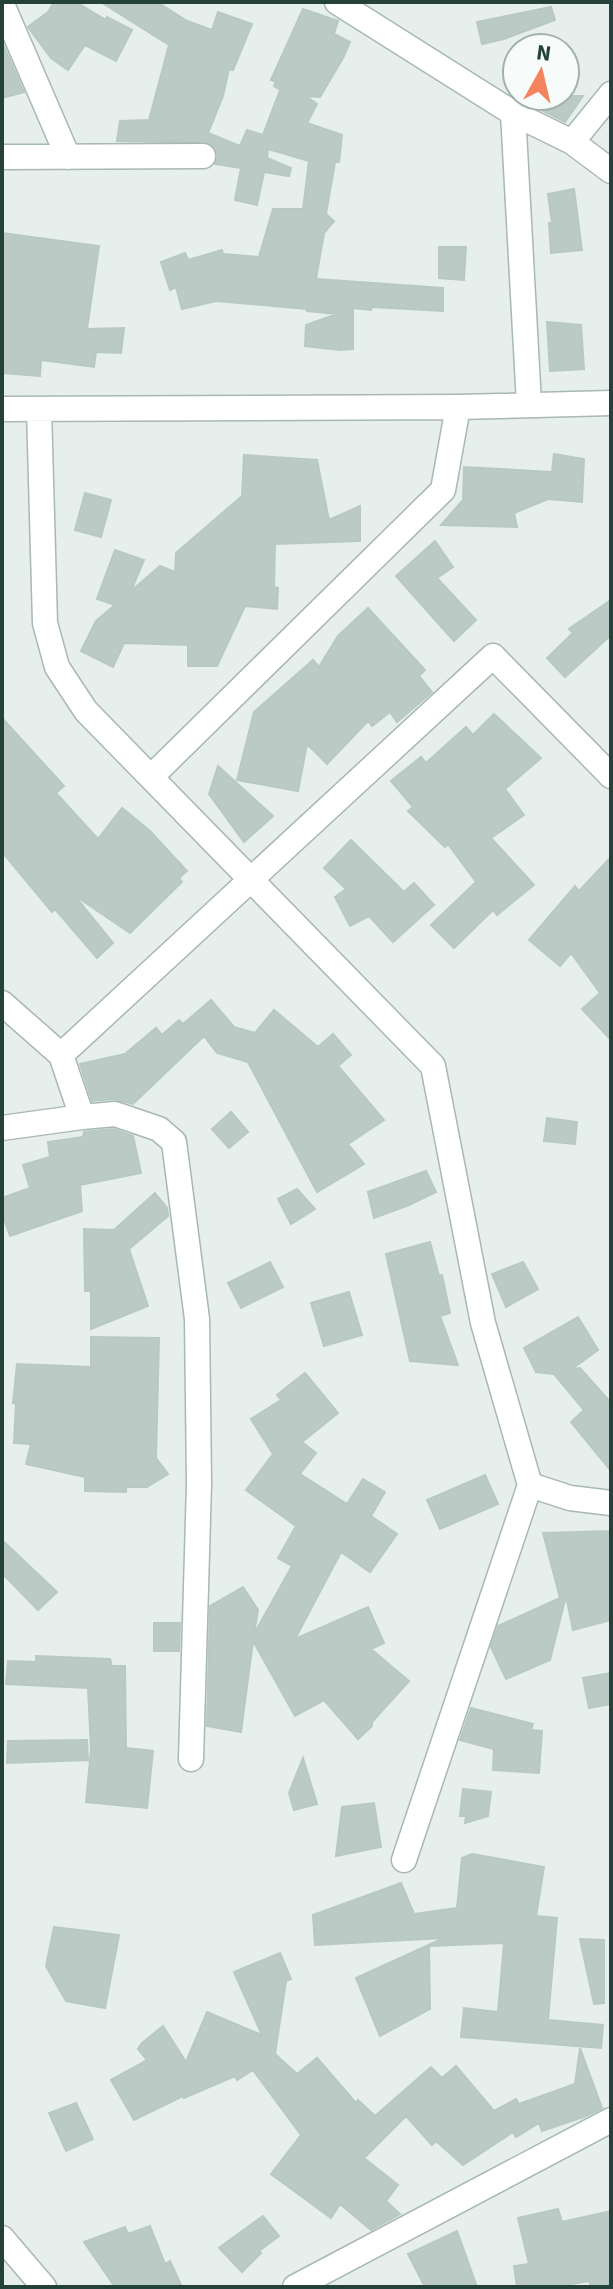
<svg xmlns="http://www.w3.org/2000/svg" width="613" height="2289" viewBox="0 0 613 2289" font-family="'Source Sans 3',sans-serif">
	<rect width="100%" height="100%" fill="#e6efeb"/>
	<path fill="#bbcac4" stroke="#b8c9c2" stroke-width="2" d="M54 2H76L106 20 107 17 132 30 116 61 85 45 68 70 51 58 28 27 48 12Z
		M101 2H157L187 21 212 30 218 12 252 24 233 70 229 69 223 96 208 133 240 146 247 130 263 135 280 90 274 86 276 82 271 80 303 9 338 21 334 34 350 42 343 58 320 97 306 96 317 104 307 123 342 135 339 162H335L326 214 334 221 324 233 316 279 443 288V311L372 307 371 310 353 308V349L340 350 305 346 306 325 337 314 307 311V309L216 301 182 309 176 287 170 290 161 262 185 253 188 260 222 250 223 254 259 257 273 209H303L309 161 268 149 267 158 291 168 289 176 264 172 257 205 235 200 241 168 215 164 218 155 210 143 117 141 120 121 149 120 169 45Z
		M551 7 555 20 504 39 482 44 477 22Z
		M2 42 24 92 2 98Z
		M522 96H583L565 122 541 110Z
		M574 189 582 250 551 253 549 223H552L548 194Z
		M2 233 99 246 87 329 124 328 121 353 96 352 94 367 41 360 40 376 2 373Z
		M439 247H466L464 280 439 278Z
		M547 322 581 325 584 369 550 371Z
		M554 454 584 459 582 502 548 499 514 513 517 527 441 525 463 500 464 467 552 472Z
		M244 455 317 460 329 520 360 506V541L275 544 274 587 278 588 277 609 245 606 217 666H188V645L124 643 113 667 81 651 96 621 115 605 97 599 115 550 144 560 131 591 160 566 175 572 176 553 242 496Z
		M85 493 111 500 101 537 75 530Z
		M435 541 453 567 437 578 476 620 454 641 396 576Z
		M611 600V635L565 677 547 658 573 633 569 629Z
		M368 608 425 670 419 676 432 692 397 722 390 712 372 726 368 721 327 764 307 744 298 791 237 780 254 712 313 660 319 667 338 636Z
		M494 714 541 758 505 789 524 815 491 838 534 885 497 915 493 910 454 948 431 925 476 882 448 844 445 847 408 811 413 807 391 781 421 757 426 763 466 727 473 735Z
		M2 718 64 786 56 793 98 839 122 808 150 831 187 871 179 878 182 882 130 933 74 895 113 943 97 958 55 909 52 912 2 852Z
		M218 766 273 816 244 842 209 794Z
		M351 840 404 892 414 883 434 905 393 942 369 916 350 926 335 897 346 889 324 868Z
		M611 857V1040L582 1009 600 993 571 953 560 966 529 940 575 886 579 891Z
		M211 1000 234 1027 255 1033 274 1010 318 1047 333 1034 351 1055 338 1066 384 1120 348 1144 364 1164 317 1192 248 1062 217 1053 204 1036 133 1104 114 1099 92 1101 80 1064 125 1054 156 1028 162 1035 179 1020 183 1024Z
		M231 1112 248 1132 229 1148 212 1129Z
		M547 1118 577 1122 575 1144 544 1141Z
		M113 1129 133 1136 141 1173 80 1185 82 1211 10 1236 2 1213V1198L30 1188 23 1165 50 1157 48 1142 83 1137 84 1132Z
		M426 1171 436 1192 409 1205 374 1218 368 1192Z
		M297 1189 315 1209 291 1224 278 1199Z
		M155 1193 167 1208 168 1216 129 1249 148 1306 91 1329V1291H85L84 1229 114 1230Z
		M430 1242 439 1276 442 1275 450 1313 440 1316 458 1365 410 1361 386 1254Z
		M270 1262 283 1287 241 1308 228 1283Z
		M523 1262 538 1289 506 1307 492 1274Z
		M349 1292 362 1335 324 1346 311 1303Z
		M578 1317 598 1350 572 1369 580 1368 611 1403V1471L571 1422 584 1410 554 1374 536 1372 524 1348Z
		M91 1337 159 1338 156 1458 168 1474 147 1487H126V1492L85 1491V1477L26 1464 31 1444 14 1443 16 1404 13 1403 17 1364 91 1367Z
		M305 1373 338 1413 302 1442 316 1453 300 1474 347 1504 363 1479 385 1492 371 1516 397 1534 370 1572 341 1552 295 1639 368 1607 384 1643 371 1649 409 1681 372 1722V1726L358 1739 324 1700 295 1716 253 1641 241 1732 207 1726 210 1606 243 1587 258 1610 254 1634 292 1566 278 1558 296 1526 246 1490 273 1454 251 1419 281 1400 277 1395Z
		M485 1475 498 1504 440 1529 427 1500Z
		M611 1531V1620L573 1630 566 1596 550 1660 506 1679 491 1647 498 1626 560 1598 543 1533Z
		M2 1540 57 1592 38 1610 2 1573Z
		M154 1623H180L179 1651H154Z
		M36 1656 110 1659 112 1666H125L126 1748 153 1751 147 1808 86 1802 91 1750 88 1688 6 1684 8 1661 36 1662Z
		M611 1673V1704L589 1708 583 1678Z
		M471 1708 533 1724 531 1730 542 1731 539 1773 493 1770 494 1749 460 1740Z
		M87 1740 88 1760 7 1763 8 1741Z
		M303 1758 317 1804 294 1810 289 1793Z
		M463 1789 491 1792 488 1816 465 1823 466 1816H460Z
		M374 1803 381 1847 336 1856 342 1807Z
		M472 1854 544 1867 536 1916 557 1918 548 2020 603 2025 601 2048 461 2037 464 2008 498 2012 504 1943 429 1946 430 2009 380 2036 356 1978 444 1938 315 1945 313 1915 401 1883 414 1914 457 1908 462 1858Z
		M54 1927 119 1935 105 2008 66 2001 46 1966Z
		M580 1939 604 1940V2003L594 2004Z
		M280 1953 291 1979 286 1981 275 2054 297 2074 317 2058 356 2103 358 2100 375 2116 431 2067 442 2078 456 2066 494 2111 516 2099 519 2104 575 2084 580 2048 602 2108 586 2116 542 2131 539 2123 516 2137 513 2132 463 2165 436 2141 432 2145 406 2116 364 2158 398 2185 386 2201 400 2214 371 2230 340 2204 331 2218 271 2174 301 2135 253 2070 237 2080 235 2076 184 2098 183 2096 134 2120 111 2080 147 2060 138 2049 142 2043 163 2026 186 2062 207 2012 262 2035 234 1972Z
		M76 2103 93 2139 66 2151 49 2113Z
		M558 2209 562 2222 611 2211V2287H591L589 2281 555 2287H517L514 2266 529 2264 518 2218Z
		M263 2216 279 2236 259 2251 261 2253 242 2272 219 2248Z
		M150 2226 165 2264 170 2261 182 2287H115L84 2242 125 2227 128 2234Z
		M457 2231 477 2287H425L408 2254Z"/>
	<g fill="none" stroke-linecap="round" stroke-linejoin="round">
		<g stroke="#a8b8b2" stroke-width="27">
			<path id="minor" d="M337 2 513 113
				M2 4 68 157
				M572 142 611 94
				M2 157 203 156
				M529 404 513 113 572 142 611 171
				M2 409 458 407 611 403
				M39 409 45 623 57 667 86 711 433 1066 483 1323 530 1485 570 1498 611 1503
				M151 777 443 490 458 407
				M2 1003 61 1055 82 1117 2 1128
				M61 1055 493 656 611 776
				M82 1117 115 1114 159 1129 174 1142 197 1319 199 1484 191 1759
				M404 1860 530 1485
				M2 2238 44 2287
				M295 2287 611 2120"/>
		</g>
		<use href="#minor" stroke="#fff" stroke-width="24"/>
	</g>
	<rect width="613" height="2289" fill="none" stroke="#24423a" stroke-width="8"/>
	<g transform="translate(541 72) rotate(8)"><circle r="38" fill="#f7fbf9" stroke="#a3b1ad" stroke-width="2"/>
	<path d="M0-6L14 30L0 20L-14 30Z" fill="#f4845f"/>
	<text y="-12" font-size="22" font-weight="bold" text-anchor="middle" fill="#24423a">N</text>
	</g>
</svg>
